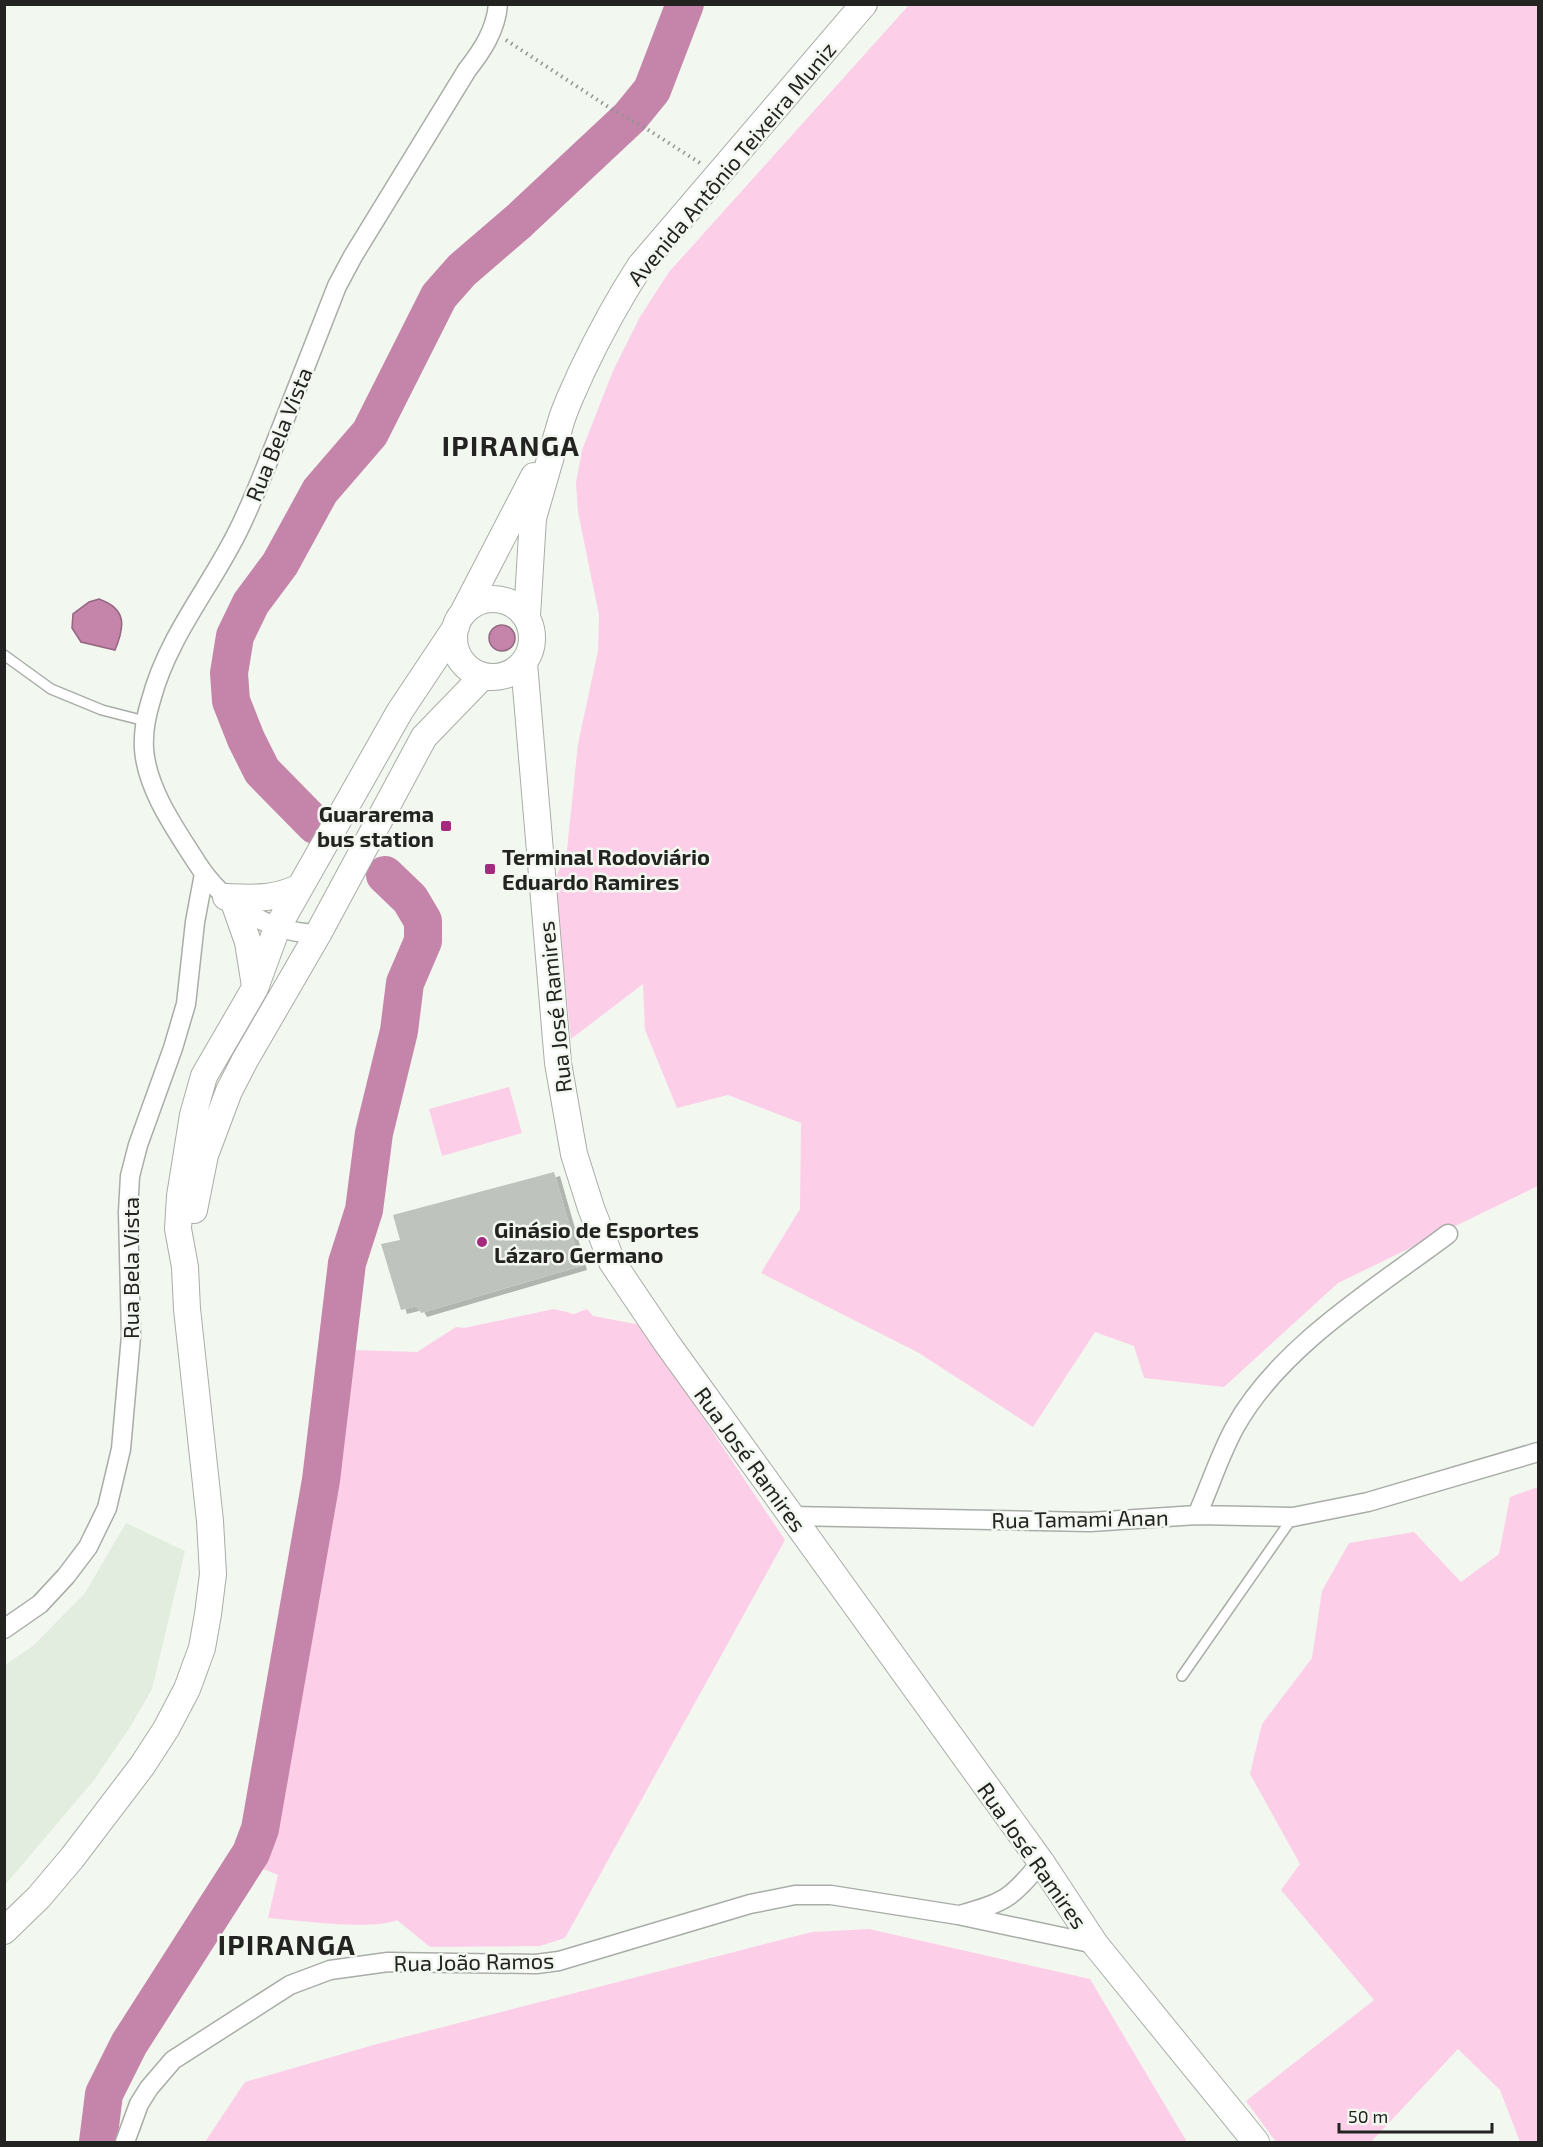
<svg xmlns="http://www.w3.org/2000/svg" width="1543" height="2147" viewBox="0 0 1543 2147" font-family="'Exo 2',sans-serif">
	<defs>
		<filter id="shadow"><feDropShadow dx="6" dy="4" stdDeviation="0" flood-color="#0004"/></filter>
	</defs>
	<rect width="100%" height="100%" fill="#f2f7f0"/>
	<path fill="#e2ecdf" d="M126 1523 185 1551 152 1689 130 1727 94 1780 5 1885V1665L33 1646 85 1593Z"/>
	<path fill="#fdcee8" d="M909 5H1538V1186L1338 1283 1224 1387 1144 1378 1134 1346 1095 1332 1033 1427 919 1353 761 1273 800 1209 801 1123 728 1095 677 1108 645 1030 643 984 571 1039 555 880 567 850 578 744 598 651 599 615 578 512 576 483 582 450 613 371 640 317 669 272Z
		M509 1087 522 1133 442 1156 429 1109Z
		M554 1309 574 1314 587 1309 593 1316 641 1325 785 1540 565 1938 540 1946 430 1947 397 1920C371 1931 298 1920 268 1918L278 1875 261 1868 281 1816 352 1350 417 1352 456 1327 464 1328Z
		M1538 1487V2142H1520L1500 2090 1458 2049 1371 2142H1276L1246 2101 1374 2000 1281 1890 1300 1864 1250 1774 1262 1724 1312 1658 1322 1591 1349 1543 1414 1532 1461 1582 1499 1554 1510 1497Z
		M869 1929 1090 1979 1187 2142H205L245 2082 377 2044 812 1932Z"/>
	<path fill="#c584a9" stroke="#946780" stroke-width="1.5" d="M99 599C127 609 125 626 115 650L81 642 72 628 73 614 89 602Z
		M489 638a13 13 0 1 1 26 0a13 13 0 1 1-26 0Z"/>
	<g fill="none" stroke-linecap="round" stroke-linejoin="round">
		<path stroke="#c584a9" stroke-width="38" d="M315 825 262 771 246 739 231 701 229 673 235 636 251 603 280 564 320 491 370 433 439 296 462 270 519 221 630 117 652 90 685 4
			M98 2142 104 2094 129 2044 251 1853 260 1829 321 1480 347 1263 364 1210 374 1133 399 1031 405 983 423 941V921L410 899 385 875"/>
	</g>
	<path fill="#bec3bd" filter="url(#shadow)" d="M554 1172 581 1266 421 1313 417 1306 401 1310 381 1244 400 1240 393 1215Z"/>
	<g fill="none" stroke-linecap="round" stroke-linejoin="round">
		<g stroke="#a9ada7" stroke-width="12">
			<path id="lane" d="M4 655 51 689 102 710 145 721
				M1182 1676 1293 1517"/>
		</g>
		<g stroke="#a9ada7" stroke-width="21">
			<path id="street" d="M318 934C269 933 223 904 197 863 176 830 147 790 144 749 143 732 146 716 151 700 168 636 210 588 238 531 253 501 265 469 277 439 297 388 317 337 337 286L353 256 467 70C482 51 496 30 498 4
				M1197 1515C1210 1486 1220 1454 1235 1427 1279 1347 1376 1288 1448 1234
				M791 1516 1090 1522 1197 1515 1293 1517 1368 1502 1538 1452
				M4 1629 40 1604 66 1576 88 1547 107 1508 121 1449 131 1336 128 1212 130 1176 138 1145 173 1048 186 1004 195 922 204 874
				M960 1915C1005 1902 1011 1899 1041 1862
				M125 2142 139 2104 149 2088 173 2060 290 1985 330 1970 388 1962 536 1964 559 1961 750 1904 795 1895H831L958 1915 1095 1944"/>
		</g>
		<g stroke="#a9ada7" stroke-width="28">
			<path id="secondary" d="M454 638a39 39 0 1 1 78 0a39 39 0 1 1-78 0Z
				M464 611 534 476
				M527 616 533 518 560 425C565 406 574 390 581 373 599 335 618 300 640 266L864 4
				M524 663 558 1063 574 1154 591 1208 612 1262 666 1342 1041 1862 1095 1944 1256 2142
				M226 897C254 898 273 900 300 887
				M235 905 248 942 255 986
				M194 1210 205 1155 229 1091 245 1060 318 934 424 737 483 676
				M4 1931 39 1897 72 1858 142 1766 166 1729 187 1689 202 1648 208 1614 213 1574 210 1521 187 1309 185 1267 178 1229 180 1196 193 1115 204 1076 255 988 277 928 400 711 456 627"/>
		</g>
		<path stroke="#91948f" stroke-width="4" stroke-dasharray="1.5 4.5" stroke-linecap="butt" d="M506 40 613 110 647 129 700 163"/>
		<use href="#lane" stroke="#fff" stroke-width="9"/>
		<use href="#street" stroke="#fff" stroke-width="18"/>
		<use href="#secondary" stroke="#fff" stroke-width="26"/>
	</g>
	<g fill="#a52a7d" stroke="#f2f7f0" stroke-width="2">
		<rect x="440" y="820" width="12" height="12" rx="3"/>
		<rect x="484" y="863" width="12" height="12" rx="3"/>
		<circle cx="482" cy="1242" r="6"/>
	</g>
	<g text-anchor="middle" dominant-baseline="central" stroke-width="5" stroke-linejoin="round" paint-order="stroke">
		<g font-size="22" fill="#232422" stroke="#f2f7f0">
			<text transform="translate(731 163) rotate(-50)">Avenida Antônio Teixeira Muniz</text>
			<text transform="translate(278 434) rotate(-68)">Rua Bela Vista</text>
			<text transform="translate(554 1007) rotate(-96)">Rua José Ramires</text>
			<text transform="translate(130 1268) rotate(-90)">Rua Bela Vista</text>
			<text transform="translate(751 1459) rotate(54)">Rua José Ramires</text>
			<text transform="translate(1080 1518) rotate(-1)">Rua Tamami Anan</text>
			<text transform="translate(1033 1855) rotate(55)">Rua José Ramires</text>
			<text transform="translate(474 1961) rotate(-1)">Rua João Ramos</text>
		</g>
		<g font-size="22" font-weight="bold" fill="#232422" stroke="#f2f7f0" text-anchor="start">
			<text x="434" y="813" text-anchor="end">Guararema<tspan x="434" dy="25">bus station</tspan></text>
			<text x="502" y="856">Terminal Rodoviário<tspan x="502" dy="25">Eduardo Ramires</tspan></text>
			<text x="494" y="1229">Ginásio de Esportes<tspan x="494" dy="25">Lázaro Germano</tspan></text>
		</g>
		<g font-size="28" font-weight="bold" letter-spacing="1.5" fill="#232422" stroke="#f2f7f0">
			<text x="511" y="445">IPIRANGA</text>
			<text x="287" y="1944">IPIRANGA</text>
		</g>
	</g>
	<rect width="1543" height="2147" fill="none" stroke="#232422" stroke-width="12"/>
	<path d="M1339 2123v9h153v-9" fill="none" stroke="#232422" stroke-width="3"/>
	<text x="1348" y="2123" font-size="18" fill="#232422" stroke="#f2f7f0" stroke-width="4.5" paint-order="stroke">50 m</text>
</svg>
